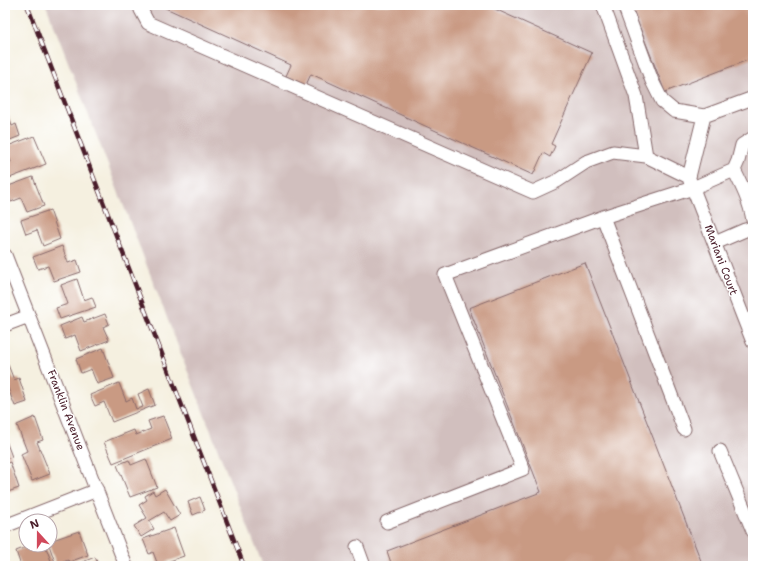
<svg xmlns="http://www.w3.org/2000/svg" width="758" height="571" viewBox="0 0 758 571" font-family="'Shantell Sans',sans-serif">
	<rect width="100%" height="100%" fill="#fff"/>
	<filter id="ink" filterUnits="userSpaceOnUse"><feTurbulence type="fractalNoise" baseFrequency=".025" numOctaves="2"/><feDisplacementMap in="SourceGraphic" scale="8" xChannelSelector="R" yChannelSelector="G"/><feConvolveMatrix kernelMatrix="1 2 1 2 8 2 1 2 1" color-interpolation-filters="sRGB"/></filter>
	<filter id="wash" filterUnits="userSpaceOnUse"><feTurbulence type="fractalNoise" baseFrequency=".012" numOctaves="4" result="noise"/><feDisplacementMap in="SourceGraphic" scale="16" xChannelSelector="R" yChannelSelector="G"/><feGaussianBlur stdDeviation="0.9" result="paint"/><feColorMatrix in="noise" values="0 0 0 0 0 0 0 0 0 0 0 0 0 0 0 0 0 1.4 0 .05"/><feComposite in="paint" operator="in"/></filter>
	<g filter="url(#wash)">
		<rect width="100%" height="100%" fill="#f5f0e0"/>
		<path fill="#d1bfbe" d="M46 5H753V566H263Z"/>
		<g id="blocks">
			<path fill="#c99a83" d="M159 5H486L592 53 551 144 555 146 550 157 543 153 533 175 311 74 306 85 286 76 291 65Z
				M631 5H753V58L665 92Z
				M5 109H6L12 126 16 124 20 136 5 142Z
				M34 136 46 164 7 179 5 175V165L11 162 5 147Z
				M33 177 44 206 27 212 21 198 11 202 6 187Z
				M50 210 60 239 43 246 37 230 26 234 21 220Z
				M62 246 68 263 77 260 81 272 54 281 48 266 38 269 33 257Z
				M585 263 703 566H392L387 551 541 492 469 308Z
				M77 279 84 300 92 297 96 307 60 319 56 308 68 304 61 285Z
				M105 314 109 324 103 327 109 340 81 351 75 335 65 339 60 326 82 317 84 322Z
				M103 348 114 378 97 384 91 369 81 373 76 359Z
				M5 357 14 380 19 378 27 402 15 406 7 386H5Z
				M119 383 126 401 132 398 136 409 143 407 138 394 149 389 155 405 112 422 104 402 95 406 90 395Z
				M163 416 172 439 113 463 104 442 134 430 136 435 151 429 148 421Z
				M35 417 43 440 37 442 50 474 32 481 21 454 27 451 17 425Z
				M5 438 12 457 5 459Z
				M146 459 157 487 130 497 117 465 129 460 131 465Z
				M10 462 19 488 5 493V464Z
				M165 489 180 515 170 521 164 512 149 521 154 529 141 537 134 526 147 518 139 505 147 500 145 496 153 491 155 495Z
				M200 497 205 510 193 515 188 502Z
				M174 528 184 556 158 565 153 552 149 554 143 539Z
				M79 531 88 555 69 562 68 560 56 565 49 545H50V541Z
				M31 545H45L53 566H21L16 551Z
				M95 557 99 566H81L80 563Z"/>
		</g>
	</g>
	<g filter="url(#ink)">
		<use href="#blocks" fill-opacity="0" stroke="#86686a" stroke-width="1"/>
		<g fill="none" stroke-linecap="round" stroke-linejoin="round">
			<g stroke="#86686a" stroke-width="15">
				<path id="minor" d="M144 5 141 10 148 23 533 192 557 181 586 162 613 152 646 156 689 177
					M603 5 636 96 646 156
					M624 5 652 81 662 101 674 111 704 116
					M734 170C742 186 750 202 753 220
					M689 177 704 116 753 98
					M690 181 753 342
					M715 243 745 230 753 228
					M5 255 126 566
					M5 325 29 316
					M684 429 603 217 693 188 734 170 738 161 742 145 753 138
					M720 451 753 531
					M387 522 523 469 445 275 603 217
					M5 526 97 490
					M357 547 364 566"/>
			</g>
			<use href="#minor" stroke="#fff" stroke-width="13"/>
			<g stroke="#4a1f2b" stroke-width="4.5">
				<path id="rail" d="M27 5 244 566"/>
			</g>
			<use href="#rail" stroke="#fff" stroke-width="3" stroke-dasharray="9" stroke-linecap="butt"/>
		</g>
	</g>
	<g text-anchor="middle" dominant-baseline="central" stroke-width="3" stroke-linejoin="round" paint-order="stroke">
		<g font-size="11" fill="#4a1f2b" stroke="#fff">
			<text transform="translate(721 260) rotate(69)">Mariani Court</text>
			<text transform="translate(66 410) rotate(69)">Franklin Avenue</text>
		</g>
	</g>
	<rect width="758" height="571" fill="none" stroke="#fff" stroke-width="20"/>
	<g transform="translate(38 533) rotate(339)"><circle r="19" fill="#ffffff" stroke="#b7a5aa"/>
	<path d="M0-3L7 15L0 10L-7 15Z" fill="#d1495b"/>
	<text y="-6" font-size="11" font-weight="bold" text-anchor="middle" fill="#4a1f2b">N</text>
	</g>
</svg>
